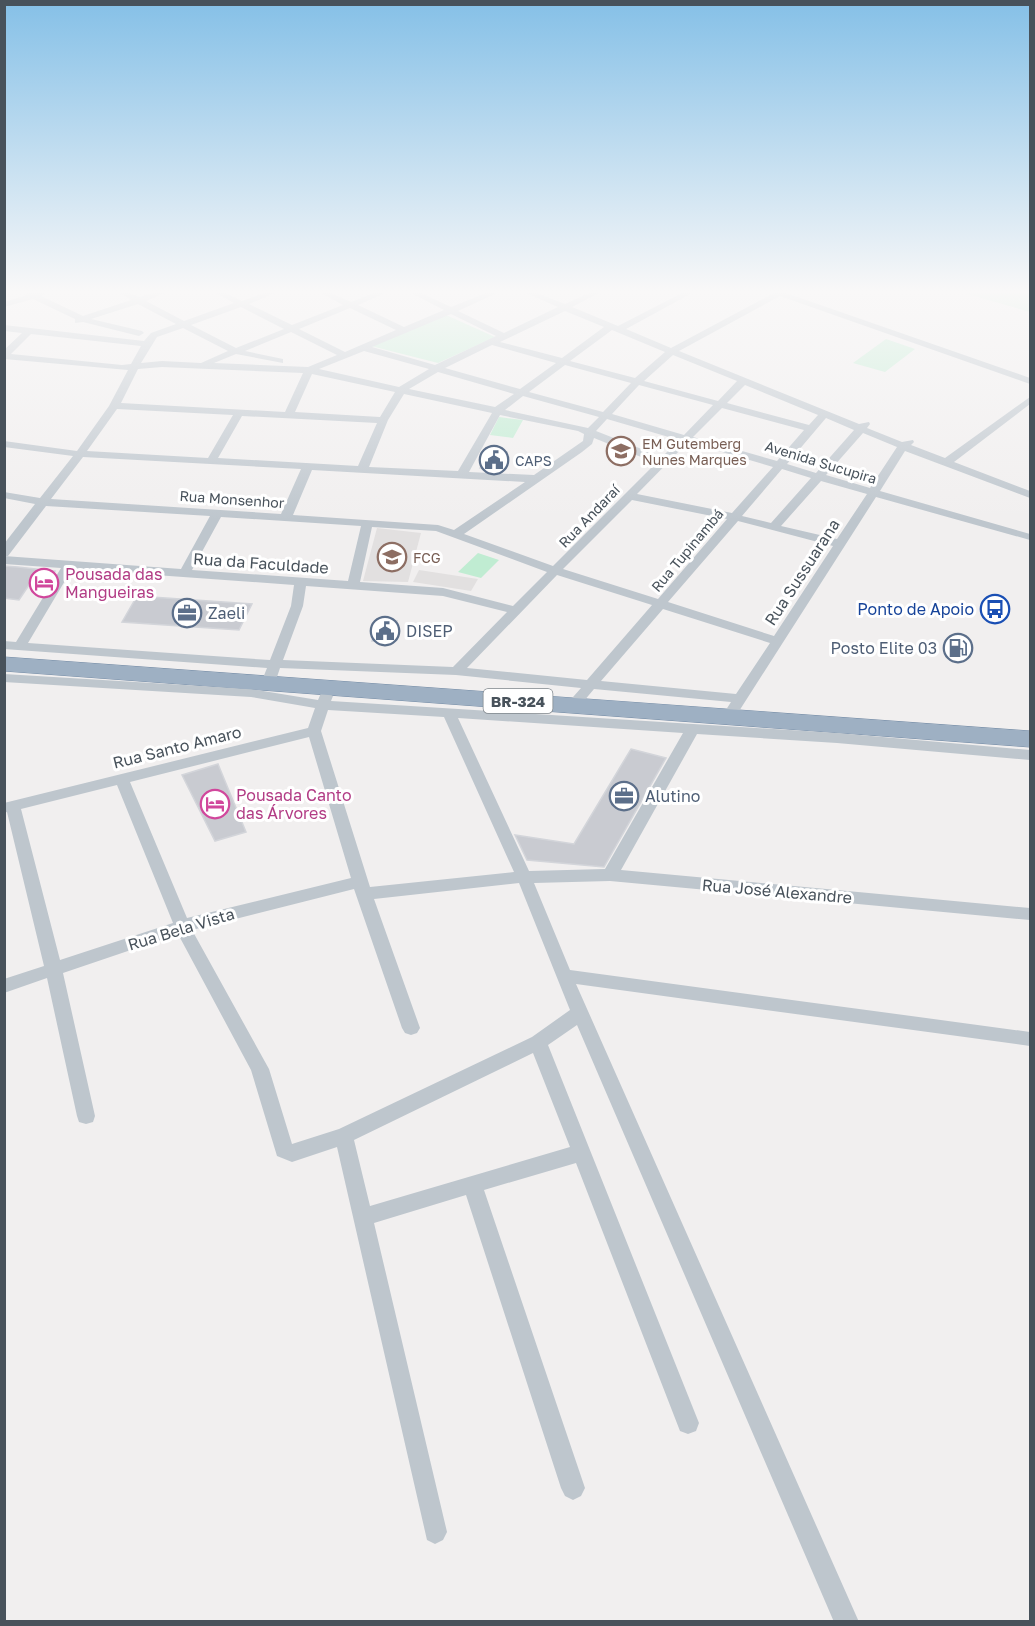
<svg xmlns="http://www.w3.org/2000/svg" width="1035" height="1626" viewBox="0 0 1035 1626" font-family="'Golos Text',sans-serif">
	<rect width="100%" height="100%" fill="#f1efef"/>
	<path fill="#e2e0e0" d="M377 528 421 533 408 582 363 581Z
		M419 570 478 579 471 591 413 582Z"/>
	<path fill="#c0ecd2" d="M964 293H1030V312Z
		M446 315 495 337 438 363 371 346Z
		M886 339 915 349 885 372 853 363Z
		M499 417 523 420 513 438 490 435Z
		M478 553 499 560 481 578 458 572Z"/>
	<path fill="#c9cbd1" stroke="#d3d5da" stroke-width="1.5" d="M489 450 507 452 500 470 480 468Z
		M4 566 18 567 55 571 48 583 31 582 19 600 4 598Z
		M137 596 252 604 239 630 122 622Z
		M378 621H397L392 641H372Z
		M631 749 666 758 604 867 527 860 515 835 574 844Z
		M218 764 246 832 215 841 182 775Z"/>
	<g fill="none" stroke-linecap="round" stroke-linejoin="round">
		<g stroke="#758ca6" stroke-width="1">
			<path id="trunk" d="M4 657 1030 731V747L4 671Z"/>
		</g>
		<path fill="#bec6cd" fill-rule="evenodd" d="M26 293H46L41 296 83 316 131 300 120 293H130L139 297 153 293H165L146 301 184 321 234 303 216 293H226L242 301 264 293H275L249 304 292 325 343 305 321 293H331L351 302 374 293H385L358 305 404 327 444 310 411 293H421L451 307 486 293H497L458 311 504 333 558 307 526 293H537L565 304 589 293H599L572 307 618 326 682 293H692L626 329 671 348 774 293H786L1030 378V384L780 296 679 351 859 424 869 422 870 424 867 428 902 442 913 440 914 442 911 445 945 458 1030 397V404L954 462 1030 491V498L905 451 880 491 1030 534V540L876 497 734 719 729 720 722 716 731 702 594 689 578 708 573 709 566 705 581 688 456 675 280 668 275 683 268 687 261 683 267 668 4 649V641L16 642 61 568 4 564V556L181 569 210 516 46 506 8 556H4V544L35 504 4 498V492L40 498 73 456 4 447V441L77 451 109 406 128 370 4 359V350L22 333 4 331V325L144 341 151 333 176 324 138 304 91 319 142 331 144 333 139 336 83 322 75 323V319L33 299 4 307V302L27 295ZM241 307 284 329 236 348 191 325ZM350 308 396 330 345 352 299 329ZM565 311 604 327 562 358 500 342ZM451 314 496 336 435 365 372 347ZM183 328 228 351 201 363 162 361 141 363 157 337ZM612 330 665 352 635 378 570 361ZM291 332 337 355 308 367 214 363 236 354 283 363V359L245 351ZM31 334 141 346 131 364 122 365 11 354ZM492 345 556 363 520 389 445 368ZM364 351 429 369 399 387 319 369ZM673 355 737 381 718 401 644 381ZM565 365 631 383 603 412 529 392ZM162 367 303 373 285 412 121 403 138 369ZM438 372 514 394 495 407 409 389ZM312 374 395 392 380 417 295 412ZM639 385 713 405 684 435 612 414ZM745 385 818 415 809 425 727 403ZM404 394 492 413 458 471 369 467 388 420ZM523 396 599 417 588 428 505 410ZM722 408 804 430 777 461 693 437ZM117 409 233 415 208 458 87 451ZM500 415 578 431 584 434 583 441 534 475 469 472ZM242 416 377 423 358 466 218 458ZM826 418 854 430 816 473 787 464ZM607 419 679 440 662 457 596 431ZM863 433 897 447 870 488 826 475ZM594 438 656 463 553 566 464 534 582 452 592 444ZM688 442 773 467 732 513 637 494ZM83 457 301 469 281 514 51 499ZM782 469 811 478 771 523 742 516ZM312 470 525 482 454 530 438 525 293 515ZM821 481 867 494 837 539 781 526ZM632 500 727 519 658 599 563 569ZM221 517 361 526 348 581 192 570ZM738 521 833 546 774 636 668 602ZM372 527 436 531 547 572 513 606 443 588 360 582ZM72 569 294 585 291 606 270 660 28 643ZM557 575 652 605 587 680 467 668ZM306 586 443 596 507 612 453 667 283 660 303 606ZM663 609 770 643 736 694 601 681Z
			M4 674 251 689 318 700 321 693 326 692 333 696 331 701 837 733 1030 750V760L837 743 697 734 621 870 1030 908V920L610 881 534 883 570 970 1030 1032V1046L576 984 859 1622H834L577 1025 548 1045 699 1423 696 1431 688 1434 680 1431 576 1163 484 1190 585 1488 581 1496 573 1500 565 1496 561 1488 466 1195 374 1223 447 1532 443 1540 435 1544 427 1540 337 1147 292 1162 277 1156 251 1070 178 934 63 973 95 1116 93 1122 86 1124 79 1122 77 1116 47 978 4 993V979L44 966 7 812 4 813V803L308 728 315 708 251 697 4 682ZM328 710 444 717 514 872 370 887 321 731ZM458 718 683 733 605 869 529 871ZM309 737 351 878 187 918 130 782ZM117 785 173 923 60 960 21 809ZM519 883 570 1010 532 1037 339 1129 292 1144 269 1069 192 930 354 889 402 1028 405 1033 411 1035 417 1033 420 1028 374 899ZM533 1053 570 1147 370 1206 354 1140Z"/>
		<use href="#trunk" fill="#9eb0c3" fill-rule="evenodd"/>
	</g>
	<linearGradient id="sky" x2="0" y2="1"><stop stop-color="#85c0e7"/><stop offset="0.56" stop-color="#f9f8f8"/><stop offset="1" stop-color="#f9f8f8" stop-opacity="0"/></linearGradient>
	<rect width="1035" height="520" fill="url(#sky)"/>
	<defs>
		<g id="school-ring" transform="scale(1.5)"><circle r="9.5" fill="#fff" stroke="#8d6e63" stroke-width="1.5"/><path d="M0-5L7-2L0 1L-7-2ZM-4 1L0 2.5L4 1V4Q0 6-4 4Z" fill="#8d6e63"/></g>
		<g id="civic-ring" transform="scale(1.5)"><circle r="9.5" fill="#fff" stroke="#5c6f8a" stroke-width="1.5"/><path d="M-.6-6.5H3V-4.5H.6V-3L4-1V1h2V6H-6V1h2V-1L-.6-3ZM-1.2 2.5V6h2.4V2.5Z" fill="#5c6f8a"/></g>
		<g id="university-ring" transform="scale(1.5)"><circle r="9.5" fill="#fff" stroke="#8d6e63" stroke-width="1.5"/><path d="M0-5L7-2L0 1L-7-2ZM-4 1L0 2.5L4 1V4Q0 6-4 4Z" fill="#8d6e63"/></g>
		<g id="hotel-ring" transform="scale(1.5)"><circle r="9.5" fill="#fff" stroke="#d1479c" stroke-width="1.5"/><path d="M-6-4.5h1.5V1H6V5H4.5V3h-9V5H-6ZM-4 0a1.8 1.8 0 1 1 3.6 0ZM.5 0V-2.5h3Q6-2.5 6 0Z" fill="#d1479c"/></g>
		<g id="bus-ring" transform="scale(1.5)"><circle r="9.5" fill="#fff" stroke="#1a4fb4" stroke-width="1.5"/><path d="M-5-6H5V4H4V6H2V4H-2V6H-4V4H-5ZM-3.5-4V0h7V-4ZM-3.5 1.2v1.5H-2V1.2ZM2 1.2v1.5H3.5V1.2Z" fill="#1a4fb4"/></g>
		<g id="office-ring" transform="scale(1.5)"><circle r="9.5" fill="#fff" stroke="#5c6f8a" stroke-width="1.5"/><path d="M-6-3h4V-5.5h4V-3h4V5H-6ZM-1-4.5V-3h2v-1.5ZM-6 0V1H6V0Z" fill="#5c6f8a"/></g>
		<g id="fuel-ring" transform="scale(1.5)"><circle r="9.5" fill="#fff" stroke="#5c6f8a" stroke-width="1.5"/><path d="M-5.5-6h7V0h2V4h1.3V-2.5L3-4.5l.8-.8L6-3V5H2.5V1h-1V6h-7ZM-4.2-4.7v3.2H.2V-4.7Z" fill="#5c6f8a"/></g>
	</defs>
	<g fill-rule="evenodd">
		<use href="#school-ring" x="621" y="451"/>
		<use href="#civic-ring" x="494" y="460"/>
		<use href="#university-ring" x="392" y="557"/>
		<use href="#hotel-ring" x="44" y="583"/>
		<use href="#bus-ring" x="995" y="609"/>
		<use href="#office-ring" x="187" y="613"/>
		<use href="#civic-ring" x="385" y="631"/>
		<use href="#fuel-ring" x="958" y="648"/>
		<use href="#office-ring" x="624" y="796"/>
		<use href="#hotel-ring" x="215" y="804"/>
	</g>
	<g text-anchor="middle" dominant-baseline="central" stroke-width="6" stroke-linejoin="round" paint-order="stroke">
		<g font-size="14" fill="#785e54" stroke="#fff" text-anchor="start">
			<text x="642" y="443">EM Gutemberg<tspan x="642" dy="16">Nunes Marques</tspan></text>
			<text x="413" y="557">FCG</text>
		</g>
		<g font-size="14" fill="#4e5e75" stroke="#fff" text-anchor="start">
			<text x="515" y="460">CAPS</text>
		</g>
		<g font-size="14" fill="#48525b" stroke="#fff">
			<text transform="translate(821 462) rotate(17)">Avenida Sucupira</text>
			<text transform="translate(232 499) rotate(4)">Rua Monsenhor</text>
			<text transform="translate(589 516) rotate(-46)">Rua Andaraí</text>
			<text transform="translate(687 550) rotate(-50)">Rua Tupinambá</text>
		</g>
		<rect fill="#fff" stroke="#7f868c" stroke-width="1.5" x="483.5" y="689" width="69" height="24" rx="4.5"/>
		<g font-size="15" font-weight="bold" fill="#48525b">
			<text x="518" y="701">BR-324</text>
		</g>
		<g font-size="16" fill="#48525b" stroke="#fff">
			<text transform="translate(261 563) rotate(4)">Rua da Faculdade</text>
			<text transform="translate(802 572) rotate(-57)">Rua Sussuarana</text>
			<text transform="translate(177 747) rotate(-14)">Rua Santo Amaro</text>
			<text transform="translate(777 891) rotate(5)">Rua José Alexandre</text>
			<text transform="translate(181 929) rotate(-17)">Rua Bela Vista</text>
		</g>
		<g font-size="16" fill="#b23c85" stroke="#fff" text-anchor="start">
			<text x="65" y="574">Pousada das<tspan x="65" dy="18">Mangueiras</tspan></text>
			<text x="236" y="795">Pousada Canto<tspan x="236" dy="18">das Árvores</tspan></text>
		</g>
		<g font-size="16" fill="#164399" stroke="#fff" text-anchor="end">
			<text x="974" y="609">Ponto de Apoio</text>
		</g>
		<g font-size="16" fill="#4e5e75" stroke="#fff" text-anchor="start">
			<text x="208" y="613">Zaeli</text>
			<text x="406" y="631">DISEP</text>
			<text x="937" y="648" text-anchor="end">Posto Elite 03</text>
			<text x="645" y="796">Alutino</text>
		</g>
	</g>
	<rect width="1035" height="1626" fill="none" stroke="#48525b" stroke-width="12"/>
</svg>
